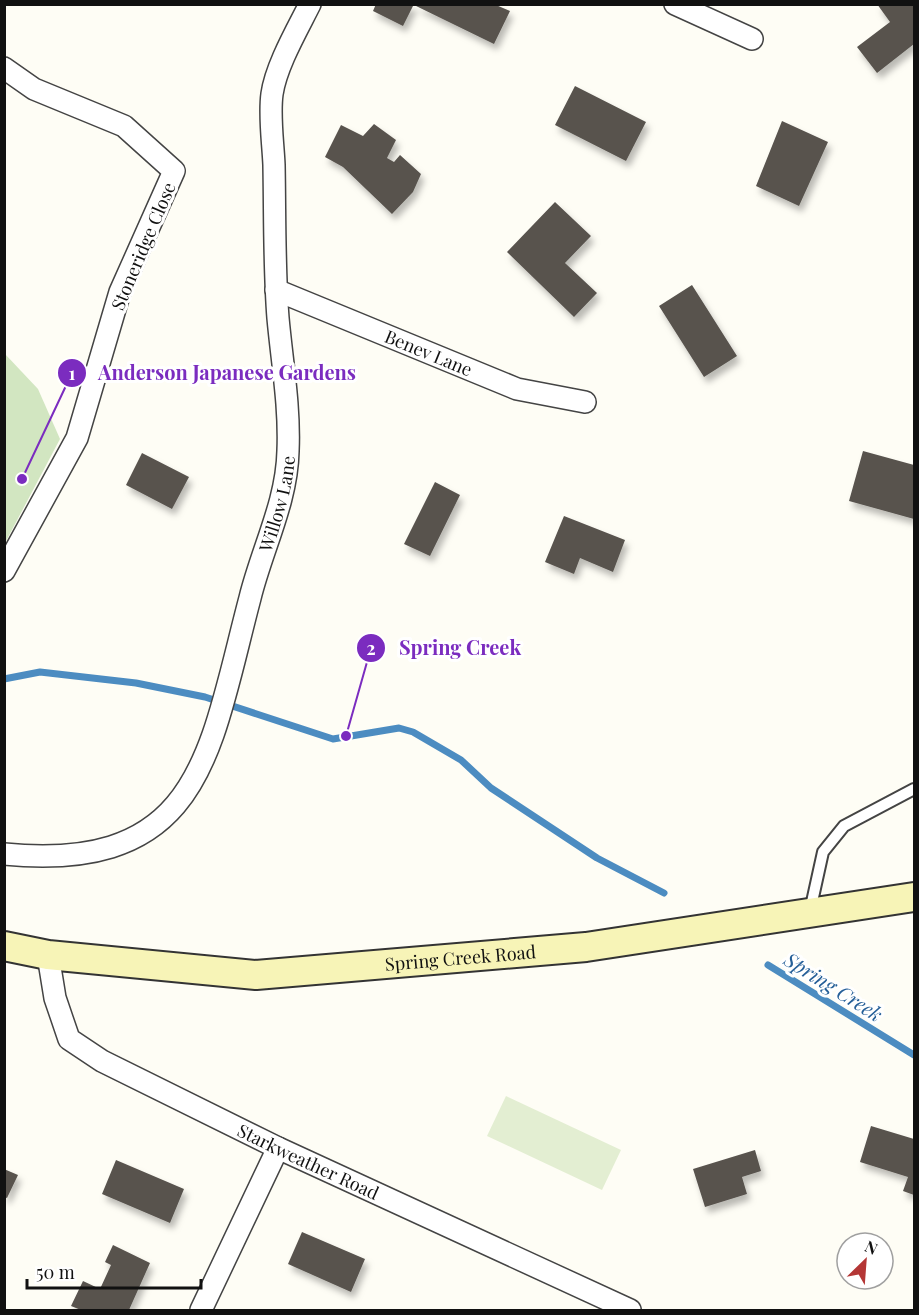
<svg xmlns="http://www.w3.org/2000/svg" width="919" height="1315" viewBox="0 0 919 1315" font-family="'Playfair Display',serif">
	<defs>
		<filter id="shadow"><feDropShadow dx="3.5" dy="6" stdDeviation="3" flood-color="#0004"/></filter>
	</defs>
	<rect width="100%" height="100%" fill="#fefdf5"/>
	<path fill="#d2e6c1" d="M5 354 38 389 60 439 5 543Z"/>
	<path fill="#e3eed2" d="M506 1096 621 1150 602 1190 487 1136Z"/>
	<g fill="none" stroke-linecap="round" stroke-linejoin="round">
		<path stroke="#4c8cc1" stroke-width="7" d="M4 679 40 672 136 683 205 697 333 739 399 728 413 732 461 760 491 788 597 858 664 893
			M768 965 914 1055"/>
	</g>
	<path fill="#58534e" filter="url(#shadow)" d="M376 4H414L403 26 373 11Z
		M877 4H914V44L877 73 857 47 890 22Z
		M414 5H496L510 11 494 44Z
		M575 86 646 122 626 161 555 125Z
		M782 121 828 142 799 206 756 186Z
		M374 124 396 140 387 158 394 162 400 155 421 174 413 192 392 214 343 167 325 157 341 125 363 136Z
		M555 202 591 236 565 263 597 293 574 317 507 252Z
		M692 285 737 356 704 377 659 306Z
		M863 451 914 465V519L849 501Z
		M142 453 189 477 172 509 126 485Z
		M435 482 460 495 430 556 404 544Z
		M564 516 625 540 613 572 580 558 574 574 545 562Z
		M871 1126 914 1139V1195L903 1191 908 1177 860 1162Z
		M755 1150 761 1171 742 1177 747 1194 705 1207 693 1169Z
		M116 1160 184 1189 170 1223 102 1194Z
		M4 1169 18 1175 7 1198 4 1197Z
		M302 1232 365 1259 351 1292 288 1264Z
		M113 1245 150 1263 129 1310H81L71 1306 83 1281 100 1289 111 1265 105 1262Z"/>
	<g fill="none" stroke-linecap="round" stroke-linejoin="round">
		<g stroke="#444" stroke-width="14">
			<path id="lane" d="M810 911 823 852 844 826 914 789"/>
		</g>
		<g stroke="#444" stroke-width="24">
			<g id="street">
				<path d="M675 4 752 39"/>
				<path d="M4 68 34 89 124 126 174 171 120 292 77 438 4 571"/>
				<path id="s1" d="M276 290 517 389 585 402"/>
				<path id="s2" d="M4 854C202 873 209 753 250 598 262 549 287 502 288 451 290 407 282 362 278 318 274 267 275 216 274 165 273 142 269 116 272 94 276 66 297 30 310 4"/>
				<path id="s3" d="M48 955 55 998 69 1039 102 1061 278 1148 630 1310"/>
				<path d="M201 1310 278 1148"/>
			</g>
		</g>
		<g stroke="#333" stroke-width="32">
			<g id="secondary">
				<path id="s4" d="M4 946 48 955 256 975 586 947 914 897"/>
			</g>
		</g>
		<use href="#lane" stroke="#fff" stroke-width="10"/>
		<use href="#street" stroke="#fff" stroke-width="21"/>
		<use href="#secondary" stroke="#f7f4b7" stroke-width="28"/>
	</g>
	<g text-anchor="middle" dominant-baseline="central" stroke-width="6" stroke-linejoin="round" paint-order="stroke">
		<g font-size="18" fill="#111" stroke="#fff">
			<text transform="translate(143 246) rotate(-67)">Stoneridge Close</text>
			<text stroke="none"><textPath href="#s1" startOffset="165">Benev Lane</textPath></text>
			<text stroke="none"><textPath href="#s2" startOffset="506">Willow Lane</textPath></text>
			<text stroke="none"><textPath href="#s4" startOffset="459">Spring Creek Road</textPath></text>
			<text stroke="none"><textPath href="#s3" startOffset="356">Starkweather Road</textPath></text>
		</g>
		<g font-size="20" font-style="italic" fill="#255f98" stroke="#fff">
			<text transform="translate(834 986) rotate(32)">Spring Creek</text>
		</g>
	</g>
	<path fill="none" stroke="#7b2cbf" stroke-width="2" d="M22 479L72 373M346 736L371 648"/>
	<g fill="#7b2cbf" stroke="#fff" stroke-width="2">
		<circle cx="22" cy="479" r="6"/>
		<circle cx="346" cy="736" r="6"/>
		<circle cx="72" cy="373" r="15"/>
		<circle cx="371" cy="648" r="15"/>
	</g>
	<g font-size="18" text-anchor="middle" font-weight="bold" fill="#fff">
		<text x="72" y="380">1</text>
		<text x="371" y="655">2</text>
	</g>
	<g font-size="20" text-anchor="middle" font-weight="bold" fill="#7b2cbf" stroke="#fff" stroke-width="6" stroke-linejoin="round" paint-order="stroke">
		<text x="227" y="380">Anderson Japanese Gardens</text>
		<text x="460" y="655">Spring Creek</text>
	</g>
	<rect width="919" height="1315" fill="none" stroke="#111111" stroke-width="12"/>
	<g transform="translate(865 1261) rotate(25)"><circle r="28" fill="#ffffff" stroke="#a0a0a0" stroke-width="1.5"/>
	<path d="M0-4.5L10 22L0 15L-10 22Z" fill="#b43635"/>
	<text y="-9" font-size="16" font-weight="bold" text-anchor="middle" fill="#111111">N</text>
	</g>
	<path d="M27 1279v9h174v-9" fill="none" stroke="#111111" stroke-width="3"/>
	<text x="36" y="1279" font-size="18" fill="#111111" stroke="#ffffff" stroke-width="4.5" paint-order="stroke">50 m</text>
</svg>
